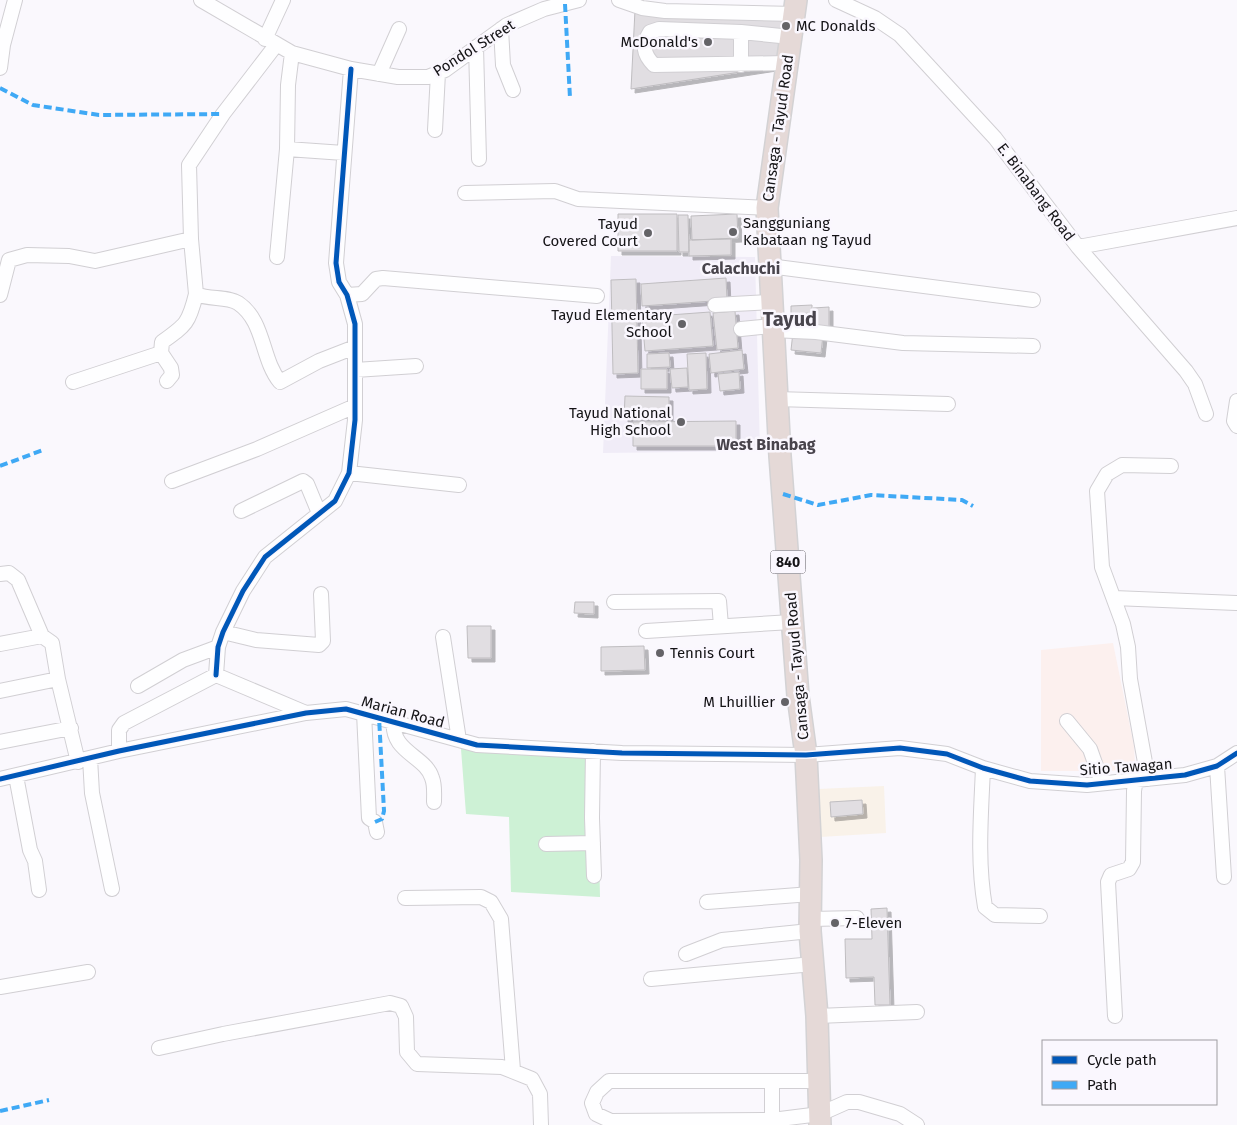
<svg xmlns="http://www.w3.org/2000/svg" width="1237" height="1125" viewBox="0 0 1237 1125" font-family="'Fira Sans',sans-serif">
	<defs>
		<filter id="shadow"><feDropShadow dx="4" dy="4" stdDeviation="0" flood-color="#0004"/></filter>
	</defs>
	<rect width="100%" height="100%" fill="#faf8fd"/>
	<path fill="#f9f2e9" d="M884 786 886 833 820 837 818 789Z"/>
	<path fill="#fcf0ee" d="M1113 643 1134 746 1135 766 1112 771H1041V650Z"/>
	<path fill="#f0ecf7" d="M611 256 755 257 760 451 603 453Z"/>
	<path fill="#cdf1d5" d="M461 749 597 756 600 897 511 892 509 817 466 814Z"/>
	<path fill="#e1dee2" stroke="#bfbdc0" filter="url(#shadow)" d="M635 10 788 17 779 66 631 89Z
		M618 214H677V251H618Z
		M737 214 738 238 692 240 691 216Z
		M678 215H688L689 252H679Z
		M731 239V255L689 256V240Z
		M726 278 727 300 642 306 641 284Z
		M636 279 638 373 613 374 611 280Z
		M812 305V313L791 314V306Z
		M829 307V330L814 331 813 308Z
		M735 311 738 348 717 350 713 313Z
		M710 312 713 346 645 351 642 317Z
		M811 315V328H795V316Z
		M793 332 823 335 821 353 791 350Z
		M742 350 744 369 711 373 709 354Z
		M669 353 670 367 647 368V354Z
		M706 353 707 389 689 390 687 354Z
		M687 368 688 387 672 388 670 369Z
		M641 369H667V389H641Z
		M739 372 740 389 720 391 718 374Z
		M625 396 669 397V418H624Z
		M736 421V446H633V422Z
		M575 602H594V614L574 613Z
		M467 626H491V658H468Z
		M644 646 645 670 601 671V647Z
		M862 800 863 814 831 817 830 802Z
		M887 908 890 1005H875L874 977 846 978 845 939H872L871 909Z"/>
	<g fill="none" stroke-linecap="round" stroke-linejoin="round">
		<g stroke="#d1cfd3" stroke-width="16">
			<path id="minor" d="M201 0 292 53 351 69 398 77H428L445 70 507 25 544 9 579 0
				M619 0 642 8 665 11 795 14
				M836 0 875 18 900 35 936 74 995 138 1078 247 1186 371 1195 384 1206 414
				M501 29 503 65 513 90
				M265 39 283 0
				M476 47 479 159
				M787 63 654 65C643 54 642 45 650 32L659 29 741 32 791 37
				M741 65V32
				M0 68 3 45 15 0
				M379 74 399 29
				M435 130 438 73
				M287 149 344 153
				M465 193 555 191 578 199 767 208
				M191 239 196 294C209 300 227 296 238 303 265 321 261 359 280 382L319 361 355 347
				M1078 247 1237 218
				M277 257 287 149 288 85 292 53
				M769 266 1033 300
				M0 295 9 260 27 255 69 256 95 261 191 239 189 165 223 114 276 45
				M347 295 362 294 376 279 383 278 597 296
				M715 305 771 302
				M741 329 771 326
				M772 330 816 332 903 343 1033 346
				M355 370 416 366
				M167 381 172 375 171 368 161 353 162 342C186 325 189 323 196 294
				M73 382 161 353
				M776 399 948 404
				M1237 401 1234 421 1237 426
				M349 473 459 485
				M172 481 257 449 355 406
				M241 511 303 481 307 484 319 513
				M0 574 9 573 18 580 42 636 52 643 58 679 78 762
				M1114 598 1236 603
				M614 602 719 601 721 626
				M646 631 792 622
				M223 632 256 640 319 645 323 641 321 594
				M443 637 459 740
				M0 644 42 636
				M216 675 218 647 223 632 243 591 265 557 335 501 349 473 355 420V324L347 295 339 282 336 263 351 69
				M138 686 183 660 218 647
				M0 691 58 679
				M364 713 369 818 375 822 377 832
				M394 721C390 752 426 756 432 778 435 785 434 794 434 802
				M1067 721 1090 749 1102 783
				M0 742 71 728
				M119 751V730L124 723 216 675 306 713
				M593 751 592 818 594 876
				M90 758 92 793 112 889
				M1217 766 1224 877
				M983 768C981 815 977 861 985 907L995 915 1040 916
				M16 776 30 850 35 861 39 890
				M0 779 119 751 306 713 346 709 477 745 622 753 806 755 900 748 947 754 983 768 1030 781 1087 785 1185 775 1217 766 1237 753
				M1148 779 1130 679 1128 647 1123 624 1102 567 1097 491 1107 474 1122 465 1171 466
				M546 844 593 843
				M405 898 481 897 491 902 501 919 513 1070
				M707 902 811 894
				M811 919 857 918
				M686 954 722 940 810 931
				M651 979 813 964
				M0 987 88 972
				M817 1016 917 1012
				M1115 1016 1108 882 1111 875 1129 869 1133 862 1134 791 1136 779
				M159 1048 223 1034 390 1003 401 1006 406 1017 407 1052 417 1064 502 1067 532 1079 540 1094 541 1125
				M772 1081V1120
				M819 1081H609L597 1092 592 1103 596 1114 611 1121 772 1120 820 1114 847 1102H859L900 1114 917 1125"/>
		</g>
		<g stroke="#d3d2d4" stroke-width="24">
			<path id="highway" d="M796 0 767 208 780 456 798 696 806 755 811 860 810 931 817 1016 820 1125"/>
		</g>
		<use href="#minor" stroke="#fefeff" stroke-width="14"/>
		<use href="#highway" stroke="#e5d9d7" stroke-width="21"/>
		<path stroke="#3fa9f5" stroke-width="4" stroke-dasharray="8 4" stroke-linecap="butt" d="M565 4 570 98
			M0 88 33 105 99 115 223 114
			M0 466 43 450
			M783 494 818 505 871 495 962 500 973 506
			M375 822 382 819 384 811 379 717
			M0 1111 49 1100"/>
		<g stroke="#faf7fe" stroke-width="8">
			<path id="cycleway" d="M216 675 218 647 223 632 243 591 265 557 335 501 349 473 355 420V324L347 295 339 282 336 263 351 69
				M0 779 119 751 306 713 346 709 477 745 622 753 806 755 900 748 947 754 983 768 1030 781 1087 785 1185 775 1217 766 1237 753"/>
		</g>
		<use href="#cycleway" stroke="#0057b8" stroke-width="5"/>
	</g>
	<g fill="#646367" stroke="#faf7fe" stroke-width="2">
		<circle cx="786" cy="26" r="5"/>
		<circle cx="708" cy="42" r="5"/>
		<circle cx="733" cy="232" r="5"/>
		<circle cx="648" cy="233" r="5"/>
		<circle cx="682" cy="324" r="5"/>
		<circle cx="681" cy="422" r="5"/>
		<circle cx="660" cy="653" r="5"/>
		<circle cx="785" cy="702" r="5"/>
		<circle cx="835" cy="923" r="5"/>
	</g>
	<g text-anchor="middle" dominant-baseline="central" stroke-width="5" stroke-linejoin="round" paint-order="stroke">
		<rect fill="#faf7fe" stroke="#59575c" stroke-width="1" x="770.5" y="550.5" width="35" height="23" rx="4"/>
		<g font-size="14" font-weight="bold" fill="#141316">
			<text x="788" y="562">840</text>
		</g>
		<g font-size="15" fill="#141316" stroke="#faf7fe" text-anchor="end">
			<text x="796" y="26" text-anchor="start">MC Donalds</text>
			<text x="698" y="42">McDonald's</text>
			<text x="743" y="223" text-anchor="start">Sangguniang<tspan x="743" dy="17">Kabataan ng Tayud</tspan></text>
			<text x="638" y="224">Tayud<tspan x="638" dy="17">Covered Court</tspan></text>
			<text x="672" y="315">Tayud Elementary<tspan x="672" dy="17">School</tspan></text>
			<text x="671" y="413">Tayud National<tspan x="671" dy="17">High School</tspan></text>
			<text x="670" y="653" text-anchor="start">Tennis Court</text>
			<text x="775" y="702">M Lhuillier</text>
			<text x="845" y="923" text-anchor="start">7-Eleven</text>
		</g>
		<g font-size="15" fill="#141316" stroke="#faf7fe">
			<text transform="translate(474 48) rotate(-32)">Pondol Street</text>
			<text transform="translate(778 128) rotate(-82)">Cansaga - Tayud Road</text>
			<text transform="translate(1036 192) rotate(53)">E. Binabang Road</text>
			<text transform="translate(797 666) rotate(-95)">Cansaga - Tayud Road</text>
			<text transform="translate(403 712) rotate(15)">Marian Road</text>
			<text transform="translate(1126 767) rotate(-4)">Sitio Tawagan</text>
		</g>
		<g font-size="16" font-weight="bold" fill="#48444c" stroke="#faf7fe">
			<text x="741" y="268">Calachuchi</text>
			<text x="766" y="444">West Binabag</text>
		</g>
		<g font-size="20" font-weight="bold" fill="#48444c" stroke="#faf7fe">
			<text x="790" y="319">Tayud</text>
		</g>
	</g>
	<rect x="1042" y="1040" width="175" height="65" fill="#faf7fe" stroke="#9e9ca1"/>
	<rect x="1052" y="1056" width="25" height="8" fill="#0057b8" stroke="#9e9ca1"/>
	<text x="1087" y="1065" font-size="15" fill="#141316">Cycle path</text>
	<rect x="1052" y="1081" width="25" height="8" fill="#3fa9f5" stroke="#9e9ca1"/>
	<text x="1087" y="1090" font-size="15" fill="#141316">Path</text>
</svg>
